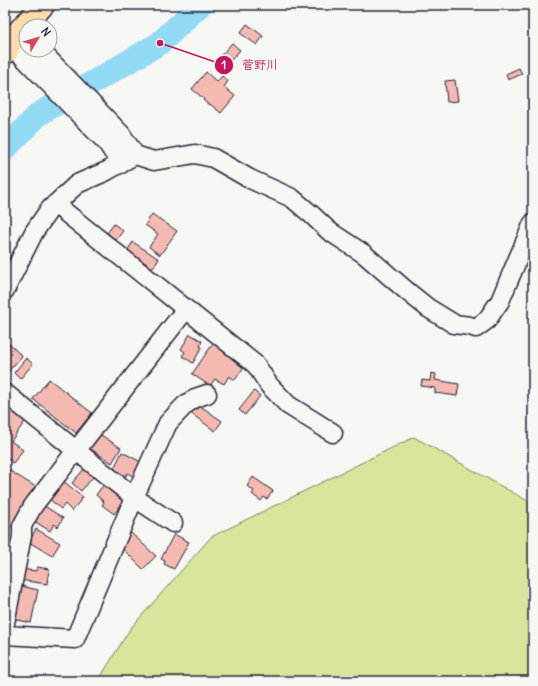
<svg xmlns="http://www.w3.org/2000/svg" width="538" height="686" viewBox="0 0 538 686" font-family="Delius,'Klee One',sans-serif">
	<rect width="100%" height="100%" fill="#f6f6f2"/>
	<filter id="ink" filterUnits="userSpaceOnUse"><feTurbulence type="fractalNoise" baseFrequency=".025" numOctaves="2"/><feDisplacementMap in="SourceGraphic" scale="8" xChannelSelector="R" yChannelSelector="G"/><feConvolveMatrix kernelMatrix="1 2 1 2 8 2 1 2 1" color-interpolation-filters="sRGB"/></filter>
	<g filter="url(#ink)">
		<path fill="#d6e79b" stroke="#7c846b" d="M414 437 533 504V681H98L130 629 211 537Z"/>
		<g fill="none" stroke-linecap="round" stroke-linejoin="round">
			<path stroke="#92daf4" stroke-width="24" d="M5 149 39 114 160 43 200 5"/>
		</g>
		<path fill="#f4b9b1" stroke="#22223b" d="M284 5H295L289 10Z
			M247 24 263 36 257 45 240 33Z
			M232 43 240 50 224 68 216 61Z
			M519 68 522 74 508 80 506 74Z
			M206 72 217 82 222 76 228 81 224 87 235 96 221 113 210 104 209 105 203 100 204 99 192 89Z
			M455 80 458 101 447 102 445 81Z
			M152 214 177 231 160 255 149 247 158 234 145 225Z
			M114 224 123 231 116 240 107 233Z
			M133 242 159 259 153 268 127 251Z
			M190 334 202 341 200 346 202 347 193 363 182 356 185 352 181 349Z
			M5 340 22 356 5 375Z
			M214 342 246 364 235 380 229 376 224 384 215 379 210 386 192 374Z
			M26 358 33 364 20 379 14 373Z
			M431 373 436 374 435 380 459 384 457 396 435 393V388L421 386 422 380 430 381Z
			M49 379 92 413 76 433 33 399Z
			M254 391 260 396 245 415 239 410Z
			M196 403 222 421 215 431 189 412Z
			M5 404 26 420 11 441 23 450 13 463 5 457Z
			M98 433 121 448 112 463 89 448Z
			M122 452 141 462 133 476 127 473 126 476 113 470Z
			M5 468 36 487 11 527 5 522Z
			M85 468 94 476 81 491 72 483Z
			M253 477 273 491 267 499 264 497 261 501 252 494 254 491 247 486Z
			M62 480 83 497 72 511 65 504 61 509 48 498Z
			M104 484 125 500 114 514 102 505 104 502 96 495Z
			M43 505 63 518 58 527 54 524 50 531 34 521Z
			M36 529 60 543 52 556 29 542Z
			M131 533 156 556 143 569 119 545Z
			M174 534 189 542 174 569 164 564 165 561 161 559Z
			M37 567 49 569 47 584 19 580 21 569 36 571Z
			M17 585 38 590 31 623 10 618Z"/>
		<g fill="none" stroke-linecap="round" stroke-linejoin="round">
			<g stroke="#22223b" stroke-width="21">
				<path id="minor" d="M10 45 25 59 107 143 121 164
					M40 50 121 134 135 155 154 161 195 154 213 158 250 179 292 198 312 215 329 231 364 254 408 292 428 308 454 324 470 326 476 328 487 320 500 301 533 223
					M55 204 186 309 256 365 269 385 288 405 333 433
					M5 290 34 232 49 210 77 184 107 171 135 155
					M5 393 135 498 173 523
					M5 623 22 536V526L33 506 186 309
					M5 635 75 639 137 491 168 423 185 405 195 398 207 394"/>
			</g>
			<g stroke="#22223b" stroke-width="25">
				<path id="major" d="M5 53 19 31 43 5"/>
			</g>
			<use href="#minor" stroke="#f6f6f2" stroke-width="18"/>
			<use href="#major" stroke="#fddcac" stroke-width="22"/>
		</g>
	</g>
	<path fill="none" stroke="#c2185b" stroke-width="1.5" d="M160 43L224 65"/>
	<g fill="#c2185b" stroke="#f6f6f2" stroke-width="1.5">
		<circle cx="160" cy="43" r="4"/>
		<circle cx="224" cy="65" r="10"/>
	</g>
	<g font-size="12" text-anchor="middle" font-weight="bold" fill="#fff">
		<text x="224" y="69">1</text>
	</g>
	<g font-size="12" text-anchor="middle" font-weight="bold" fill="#c2185b" stroke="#f6f6f2" stroke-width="3" stroke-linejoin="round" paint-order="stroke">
		<text x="260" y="69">菅野川</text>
	</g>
	<rect width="538" height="686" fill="none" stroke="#f6f6f2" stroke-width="20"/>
	<rect x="10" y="10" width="518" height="666" fill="none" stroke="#22223b" stroke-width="1.5" filter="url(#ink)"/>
	<g transform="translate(38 38) rotate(52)"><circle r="19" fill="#f6f6f2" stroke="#a1a1a9"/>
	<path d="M0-3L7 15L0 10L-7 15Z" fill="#d1495b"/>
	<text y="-6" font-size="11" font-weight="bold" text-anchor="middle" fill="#22223b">N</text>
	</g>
</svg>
